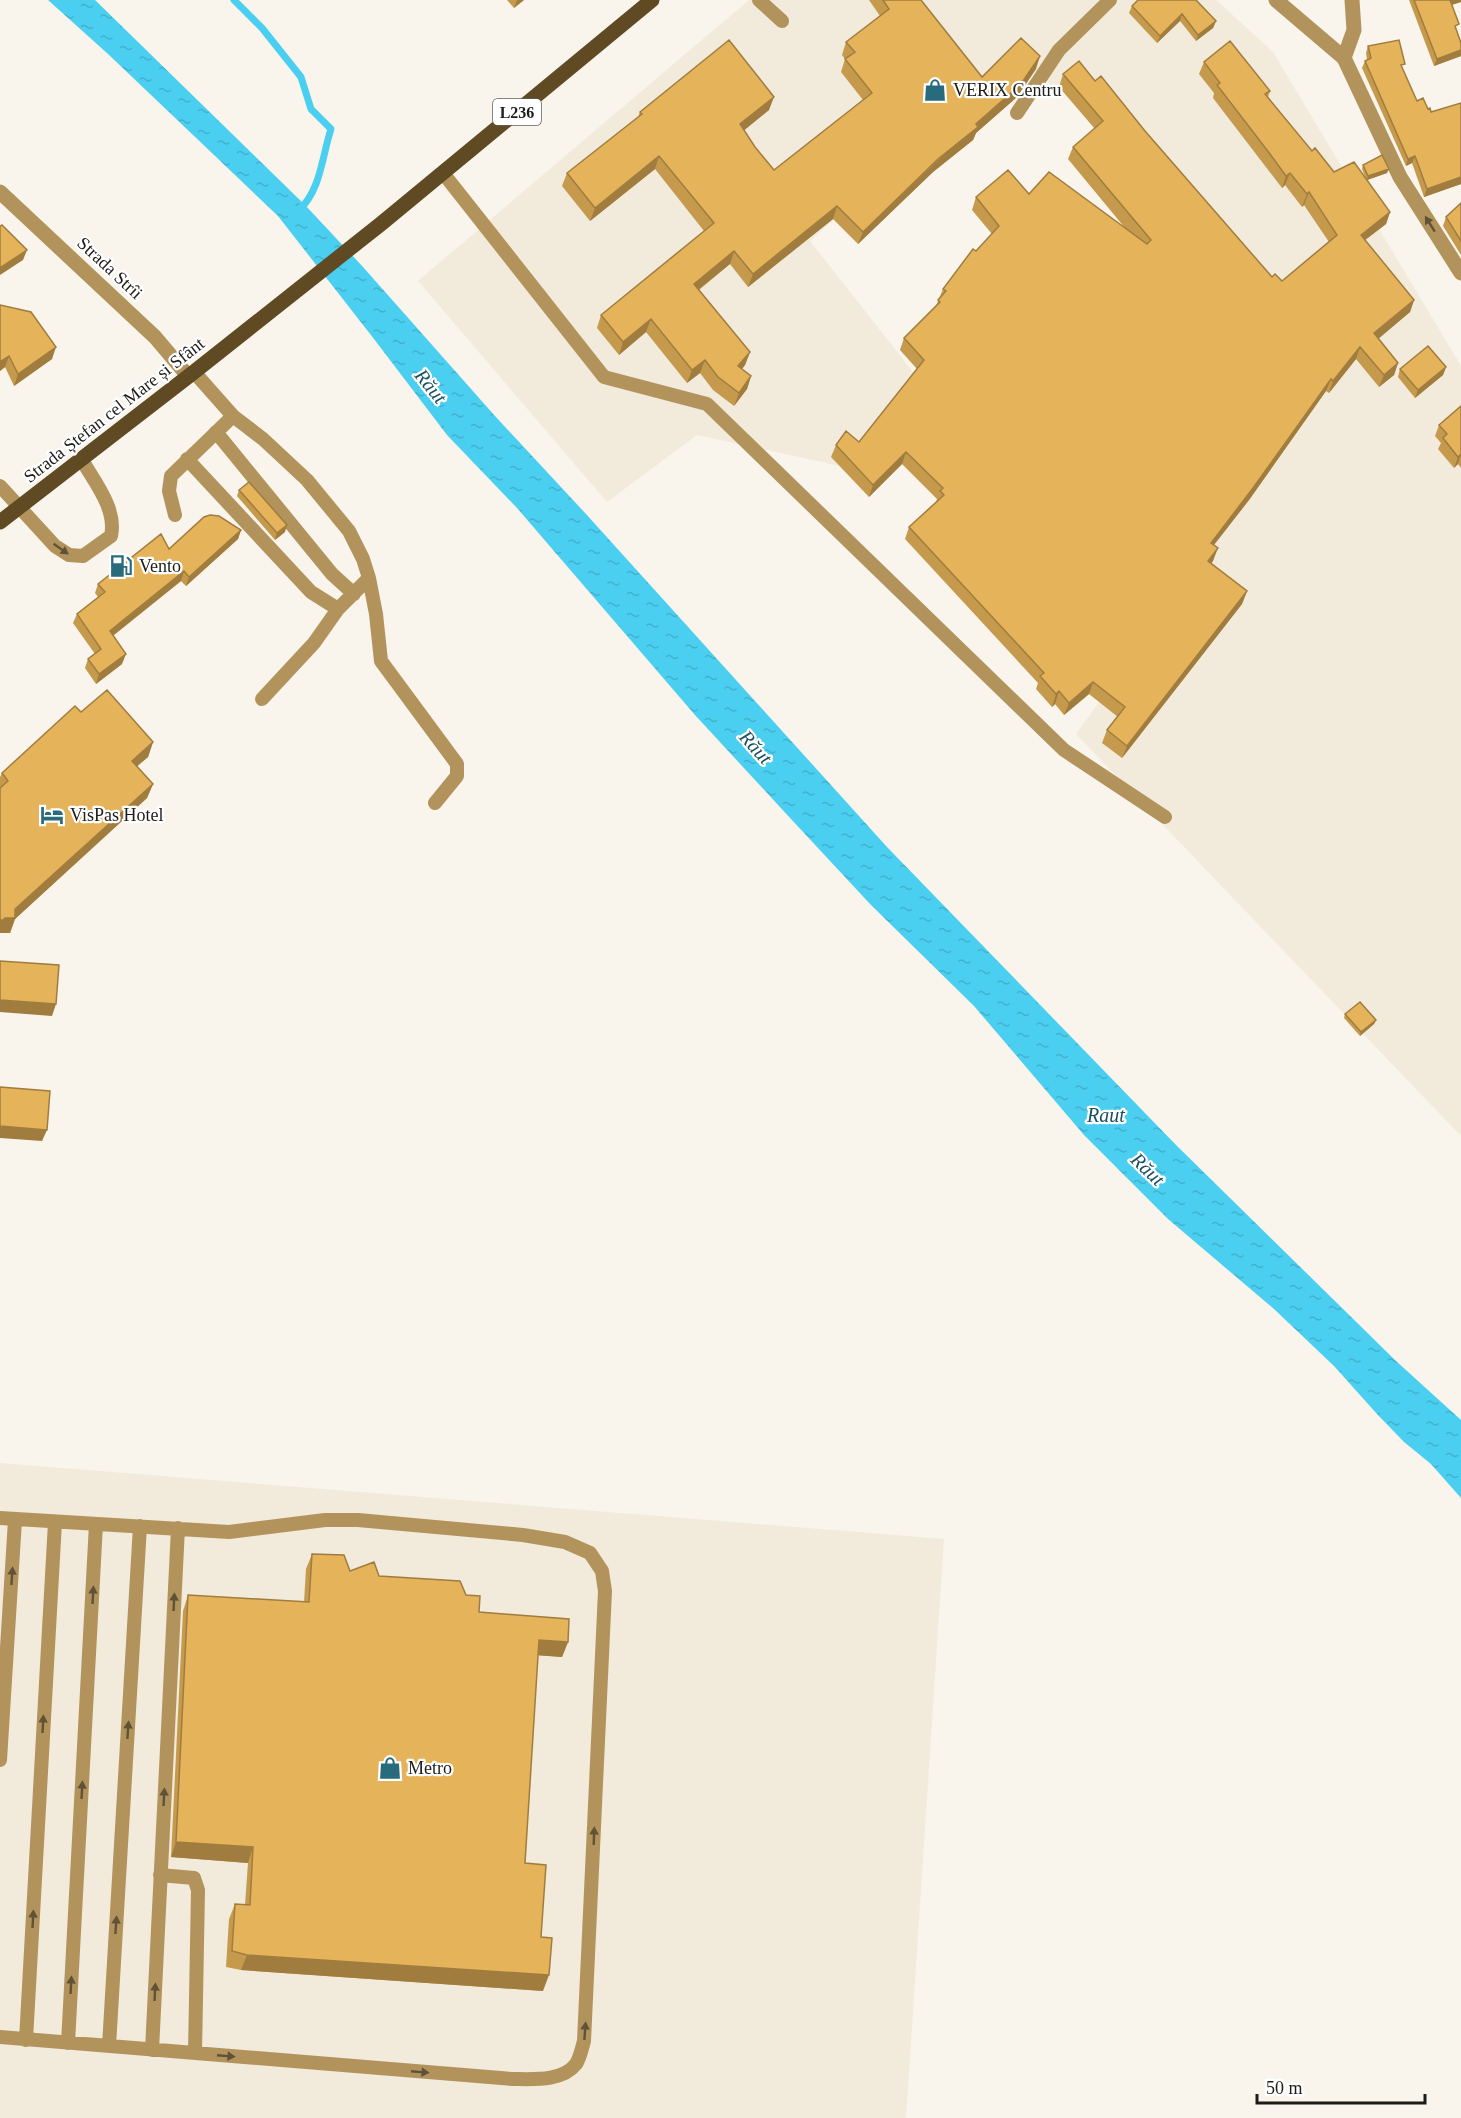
<svg xmlns="http://www.w3.org/2000/svg" width="1461" height="2118" viewBox="0 0 1461 2118" font-family="Georgia,serif">
	<defs>
		<pattern id="water-ripples" width="26" height="14" patternUnits="userSpaceOnUse" patternTransform="scale(1.5)"><rect width="26" height="14" fill="#4bcff0"/><path d="M2 4q2-2 4 0t4 0M15 11q2-2 4 0t4 0" fill="none" stroke="#41b1cd"/></pattern>
	</defs>
	<rect width="100%" height="100%" fill="#f9f4ec"/>
	<path fill="#f2eadb" d="M749 0H1216L1273 52 1461 366V1136L1076 734 1339 374 1079 69 1056 89 1016 54 810 241 913 372 841 466 697 435 607 502 418 281Z
		M0 1463 944 1539 906 2118H0Z"/>
	<path fill="url(#water-ripples)" d="M48 0H95L305 205 363 267 495 416 586 514 887 847 1176 1145 1396 1361 1461 1420V1498L1431 1464 1404 1442 1377 1414 1334 1366 1274 1309 1168 1219 1084 1135 974 1006 871 905 791 819 695 715 517 508 447 435 374 339 278 216 108 54Z"/>
	<g fill="none" stroke-linecap="round" stroke-linejoin="round">
		<path stroke="#4bcff0" stroke-width="7" d="M234 0 262 28 301 77 311 109 331 129C322 156 321 190 299 210"/>
		<path stroke="#b2935c" stroke-width="14" d="M759 0 782 21
			M1017 113 1059 50 1110 0
			M443 173 604 377 707 404 1064 750 1165 817
			M194 372 233 416 263 439 307 480 349 531 363 559 369 578 376 614 381 661 457 764V776L435 803
			M216 432 332 574 354 594
			M187 459 311 592 338 609
			M0 486 55 546 69 555 83 556 111 536C117 509 95 483 82 460
			M175 515 169 491 171 476 233 416
			M262 699 314 643 338 609 369 578
			M0 1518 229 1532 325 1520H358L523 1535 565 1542 590 1553 602 1571 605 1591 584 2041C582 2048 580 2058 576 2064 562 2082 532 2079 512 2079L0 2037
			M0 1760 15 1520
			M160 1875 194 1878 198 1890 195 2053
			M26 2040 55 1522
			M68 2043 96 1524
			M109 2046 140 1526
			M152 2050 178 1528"/>
		<path stroke="#b2935c" stroke-width="15" d="M1276 0 1344 58 1400 177 1461 273
			M1344 58 1354 30 1352 0
			M0 192 155 337 188 376"/>
		<path stroke="#5f4a24" stroke-width="15" d="M0 522 194 372 382 223 652 0"/>
	</g>
	<path fill="#c59a4d" d="M507 0H524L514 8Z
		M869 0H921L982 77 1036 69 1017 97 976 133 973 140 933 172 858 244 833 219 748 287 730 264 699 290 750 352 745 365 742 369 751 376 747 389 734 406 713 390 700 373 687 383 646 332 619 355 597 328 601 315 704 231 655 169 590 221 562 186 567 173 638 117 640 112 769 110 744 130 755 147 774 170 863 100 841 72 845 59 842 55 846 42 880 16Z
		M1138 0 1216 21 1213 28 1196 41 1180 21 1157 43 1129 13 1132 6Z
		M1409 0H1461V2L1452 5 1461 56 1434 66Z
		M1368 46 1403 69 1417 101 1431 112 1461 103V184L1424 197 1412 163 1406 166 1362 68 1365 61 1367 60 1366 53Z
		M1204 62 1270 91 1268 97 1312 151 1334 172 1366 179 1362 169 1363 165 1387 173 1367 180 1390 212 1386 224 1365 240 1414 300 1410 312 1378 338 1398 363 1394 375 1379 387 1356 359 1329 393 1326 391 1249 500 1214 545 1213 561 1211 563 1247 591 1242 604 1122 758 1102 743 1107 730 1118 717 1089 694 1064 715 1055 704 1052 707 1036 689 1038 683 905 539 909 527 936 502 937 499 902 464 869 497 831 457 836 445 859 442 917 369 900 350 904 338 936 306 943 289 992 234 972 210 976 197 1029 194 1125 228 1068 159 1073 147 1095 129 1059 87 1063 74 1095 81 1145 131 1272 277 1282 281 1329 242 1304 205 1302 207 1285 185 1282 188 1213 98 1214 93 1199 74Z
		M1461 203V255L1443 226 1446 217Z
		M0 306 52 359 14 386 5 367 0 371Z
		M1446 367 1443 375 1415 398 1398 377 1400 369Z
		M1461 406V468L1458 464 1454 468 1438 449 1441 443 1435 436 1439 425Z
		M239 490 285 532 275 540 237 496Z
		M241 530 238 539 186 586 181 581 113 636 122 664 96 684 85 668 88 659 95 654 73 623 77 614 98 597 95 593 98 584Z
		M81 712 153 742 148 757 137 766 153 784 147 798 15 919 10 933 0 932V777L2 773Z
		M1345 1014 1376 1020 1374 1024 1360 1036 1344 1018Z
		M312 1554 350 1571 379 1576 466 1595 479 1612 568 1642 562 1657 538 1655 525 1863 541 1937 543 1991 241 1970 226 1967 229 1919 235 1904 245 1905 248 1863 171 1857 183 1611 188 1595 304 1602 306 1569Z"/>
	<path fill="#a07d3f" d="M517 0H524L514 8Z
		M1449 0H1461V2L1447 6Z
		M1182 14 1180 21 1157 43 1160 36Z
		M1216 21 1213 28 1196 41 1198 35Z
		M1461 50V56L1434 66 1437 59Z
		M1040 56 1036 69 1017 97 976 133 973 140 933 172 858 244 863 232 976 124Z
		M774 97 769 110 736 137 740 124Z
		M659 156 655 169 590 221 595 208Z
		M1415 156 1412 163 1406 166 1408 159Z
		M1389 169 1387 173 1367 180 1368 176Z
		M1290 173 1285 185 1282 188 1286 176Z
		M1461 177V184L1424 197 1427 189Z
		M1309 192 1304 205 1302 207 1307 194Z
		M837 206 833 219 748 287 753 274Z
		M1390 212 1386 224 1356 247 1361 235Z
		M27 250 23 260 0 275V268Z
		M734 251 730 264 689 297 694 284Z
		M1414 300 1410 312 1370 346 1374 333Z
		M651 319 646 332 619 355 623 342Z
		M56 347 52 359 14 386 18 374Z
		M1360 347 1356 359 1329 393 1333 381Z
		M750 352 745 365 734 379 738 366Z
		M9 356 5 367 0 371V362Z
		M705 360 700 373 687 383 692 370Z
		M1398 363 1394 375 1379 387 1384 375Z
		M1446 367 1443 375 1415 398 1418 390Z
		M751 376 747 389 734 406 739 393Z
		M1331 379 1326 391 1249 500 1206 555 1211 543Z
		M906 452 902 464 869 497 873 485Z
		M1461 454 1458 464 1454 468 1458 457Z
		M287 525 285 532 275 540 277 533Z
		M241 530 238 539 186 586 189 577Z
		M1218 548 1213 561 1204 573 1208 561Z
		M184 571 181 581 106 641 110 631Z
		M1247 591 1242 604 1122 758 1127 746Z
		M126 654 122 664 96 684 99 674Z
		M1093 682 1089 694 1064 715 1069 703Z
		M1059 691 1055 704 1052 707 1056 694Z
		M153 742 148 757 127 775 132 761Z
		M153 784 147 798 15 919 10 933H0V920L15 909Z
		M0 1000 56 1004 52 1016 0 1012Z
		M1376 1020 1374 1024 1360 1036 1361 1032Z
		M0 1126 47 1130 42 1141 0 1138Z
		M539 1640 568 1642 562 1657 533 1655Z
		M176 1842 253 1847 248 1863 171 1857Z
		M247 1955 549 1975 543 1991 241 1970Z"/>
	<path fill="#e5b35a" stroke="#a07d3f" stroke-width="1.5" d="M883 0H921L982 77 1021 38 1040 56 1021 84 976 124 978 127 938 159 863 232 837 206 753 274 734 251 694 284 750 352 738 366 751 376 739 393 718 377 705 360 692 370 651 319 623 342 601 315 714 223 659 156 595 208 567 173 642 114 640 112 729 40 774 97 740 124 755 147 774 170 872 93 845 59 855 52 846 42 889 9Z
		M1138 0H1196L1216 21 1198 35 1182 14 1160 36 1132 6Z
		M1414 0H1450L1459 24 1455 26 1461 43V50L1437 59Z
		M1399 40 1405 64 1401 65 1417 101 1423 98 1428 109 1430 108 1431 112 1461 103V177L1427 189 1415 156 1408 159 1365 61 1371 58 1368 46Z
		M1230 41 1270 91 1265 94 1312 151 1315 148 1334 172 1354 162 1390 212 1361 235 1414 300 1374 333 1398 363 1384 375 1360 347 1333 381 1331 379 1253 488 1211 543 1218 548 1208 561 1247 591 1127 746 1107 730 1125 707 1093 682 1069 703 1059 691 1056 694 1040 676 1044 673 909 527 944 495 940 491 943 488 906 452 873 485 836 445 846 431 859 442 924 360 904 338 940 302 938 300 946 291 943 289 973 249 976 251 999 226 976 197 1008 170 1029 194 1049 172 1147 244 1151 240 1073 147 1103 121 1063 74 1079 61 1095 81 1101 76 1145 131 1272 277 1275 274 1282 281 1337 235 1309 192 1307 194 1290 173 1286 176 1270 154 1217 85 1220 83 1204 62Z
		M1382 155 1389 169 1368 176 1363 165Z
		M1461 203V241L1446 217Z
		M2 225 27 250 0 268V226Z
		M0 305 31 312 56 347 18 374 9 356 0 362Z
		M1428 346 1446 367 1418 390 1400 369Z
		M1461 406V454L1458 457 1443 438 1447 434 1439 425Z
		M249 482 287 525 277 533 239 490Z
		M210 515 219 516 241 530 189 577 184 571 110 631 126 654 99 674 88 659 101 649 77 614 105 592 98 584 161 534 169 549 204 517Z
		M107 690 153 742 132 761 153 784 15 909V918H5L3 920H0V788L8 781 2 773 75 706 81 712Z
		M0 961 59 965 56 1004 0 1000Z
		M1360 1002 1376 1020 1361 1032 1345 1014Z
		M0 1087 50 1091 47 1130 0 1126Z
		M312 1554 344 1555 350 1571 374 1562 379 1576 460 1581 466 1595 480 1596 479 1612 569 1619 568 1642 539 1640 525 1863 546 1865 541 1937 552 1938 549 1975 247 1955 232 1951 235 1904 250 1905 253 1847 176 1842 188 1595 309 1602Z"/>
	<defs><path id="oneway-solid" d="M-6-.8H1V-3.2L6.5 0L1 3.2V.8H-6Z" transform="scale(1.5)"/></defs>
	<g fill="#605237">
		<use href="#oneway-solid" transform="translate(1430 224) rotate(-122)"/>
		<use href="#oneway-solid" transform="translate(61 549) rotate(35)"/>
		<use href="#oneway-solid" transform="translate(12 1576) rotate(-86)"/>
		<use href="#oneway-solid" transform="translate(93 1595) rotate(-87)"/>
		<use href="#oneway-solid" transform="translate(174 1602) rotate(-87)"/>
		<use href="#oneway-solid" transform="translate(43 1724) rotate(-87)"/>
		<use href="#oneway-solid" transform="translate(128 1730) rotate(-86)"/>
		<use href="#oneway-solid" transform="translate(82 1790) rotate(-87)"/>
		<use href="#oneway-solid" transform="translate(164 1797) rotate(-87)"/>
		<use href="#oneway-solid" transform="translate(594 1836) rotate(-88)"/>
		<use href="#oneway-solid" transform="translate(33 1919) rotate(-87)"/>
		<use href="#oneway-solid" transform="translate(116 1925) rotate(-86)"/>
		<use href="#oneway-solid" transform="translate(71 1985) rotate(-87)"/>
		<use href="#oneway-solid" transform="translate(155 1992) rotate(-87)"/>
		<use href="#oneway-solid" transform="translate(585 2031) rotate(-86)"/>
		<use href="#oneway-solid" transform="translate(226 2056) rotate(5)"/>
		<use href="#oneway-solid" transform="translate(420 2072) rotate(5)"/>
	</g>
	<defs>
		<g id="shop-bare" transform="scale(1.8)"><path d="M-5-2.5h2.3a2.7 3.5 0 0 1 5.4 0H5L5.5 6h-11ZM-1.5-2.5h3a1.5 2.3 0 0 0-3 0Z" fill="#276b7c" stroke="#fff" stroke-width="2.5" paint-order="stroke"/></g>
		<g id="fuel-bare" transform="scale(1.8)"><path d="M-5.5-6h7V0h2V4h1.3V-2.5L3-4.5l.8-.8L6-3V5H2.5V1h-1V6h-7ZM-4.2-4.7v3.2H.2V-4.7Z" fill="#276b7c" stroke="#fff" stroke-width="2.5" paint-order="stroke"/></g>
		<g id="hotel-bare" transform="scale(1.8)"><path d="M-6-4.5h1.5V1H6V5H4.5V3h-9V5H-6ZM-4 0a1.8 1.8 0 1 1 3.6 0ZM.5 0V-2.5h3Q6-2.5 6 0Z" fill="#276b7c" stroke="#fff" stroke-width="2.5" paint-order="stroke"/></g>
	</defs>
	<g fill-rule="evenodd">
		<use href="#shop-bare" x="935" y="90"/>
		<use href="#fuel-bare" x="121" y="566"/>
		<use href="#hotel-bare" x="52" y="815"/>
		<use href="#shop-bare" x="390" y="1768"/>
	</g>
	<g text-anchor="middle" dominant-baseline="central" stroke-width="4.5" stroke-linejoin="round" paint-order="stroke">
		<rect fill="#fff" stroke="#61605e" stroke-width="1.5" x="493" y="99" width="48" height="26" rx="4.5"/>
		<g font-size="16" font-weight="bold" fill="#1d1c19">
			<text x="517" y="112">L236</text>
		</g>
		<g font-size="18" fill="#1d1c19" stroke="#fff" text-anchor="start">
			<text x="953" y="90">VERIX Centru</text>
			<text x="139" y="566">Vento</text>
			<text x="70" y="815">VisPas Hotel</text>
			<text x="408" y="1768">Metro</text>
		</g>
		<g font-size="18" fill="#1d1c19" stroke="#fff">
			<text transform="translate(110 268) rotate(43)">Strada Strîi</text>
			<text transform="translate(114 410) rotate(-38)">Strada Ștefan cel Mare și Sfânt</text>
		</g>
		<g font-size="20" font-style="italic" fill="#19505e" stroke="#fff">
			<text transform="translate(431 386) rotate(51)">Răut</text>
			<text transform="translate(756 747) rotate(48)">Răut</text>
			<text x="1106" y="1115">Raut</text>
			<text transform="translate(1148 1169) rotate(44)">Răut</text>
		</g>
	</g>
	<path d="M1257 2094v9h168v-9" fill="none" stroke="#1d1c19" stroke-width="3"/>
	<text x="1266" y="2094" font-size="18" fill="#1d1c19" stroke="#ffffff" stroke-width="4.5" paint-order="stroke">50 m</text>
</svg>
